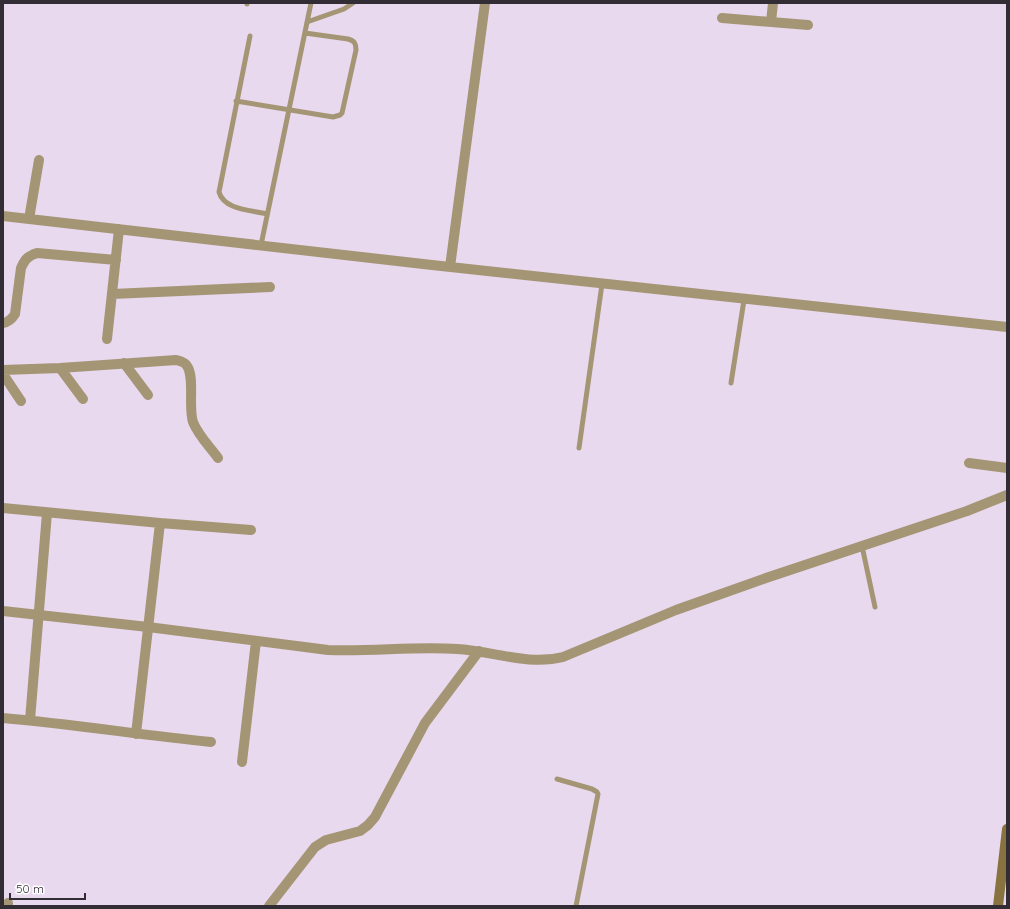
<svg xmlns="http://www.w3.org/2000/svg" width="1010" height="909" viewBox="0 0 1010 909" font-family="Quicksand,sans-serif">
	<rect width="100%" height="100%" fill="#e9d9ef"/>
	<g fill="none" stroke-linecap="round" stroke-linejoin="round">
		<path stroke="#a49675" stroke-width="5" d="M247 4V3
			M307 22 344 9 353 3
			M250 36 219 192C224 210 251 210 267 214
			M236 101 333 117 340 115 342 113 356 50C356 44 355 41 348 39L305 33
			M261 245 311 3
			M731 383 744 300
			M579 448 602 284
			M862 546 875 607
			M557 779 592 789 597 792 598 794 576 906"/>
		<path stroke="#a49675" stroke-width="10" d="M722 18 808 25
			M771 22 773 3
			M3 216 432 265 1007 327
			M29 219 39 160
			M450 267 485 3
			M112 294 270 287
			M3 323C9 322 12 319 15 314L21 268C25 259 28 256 37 253L116 260
			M107 339 119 229
			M124 363 148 395
			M60 368 83 399
			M3 370 60 368 176 360C180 361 185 362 187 366 195 377 188 407 193 422 198 435 210 447 218 458
			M3 374 21 401
			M969 463 1007 468
			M3 508 160 523 251 530
			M3 611 148 627 328 650C371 652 414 646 457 649 493 651 528 666 563 657L676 610 766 578 967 511 1007 495
			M3 718C72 724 141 735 211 742
			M30 720 47 513
			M136 734 160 523
			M242 762 256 641
			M8 906V903
			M269 906 315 847 326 840 360 831 368 825 375 817 425 723 479 651"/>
		<path stroke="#877240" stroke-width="10" d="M998 906 1007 829"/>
	</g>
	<rect width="1010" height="909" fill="none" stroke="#322c34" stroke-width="8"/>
	<path d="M10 893v6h75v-6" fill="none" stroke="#322c34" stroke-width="2"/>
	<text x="16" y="893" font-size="12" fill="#322c34" stroke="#ffffff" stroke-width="3" paint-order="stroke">50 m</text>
</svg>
